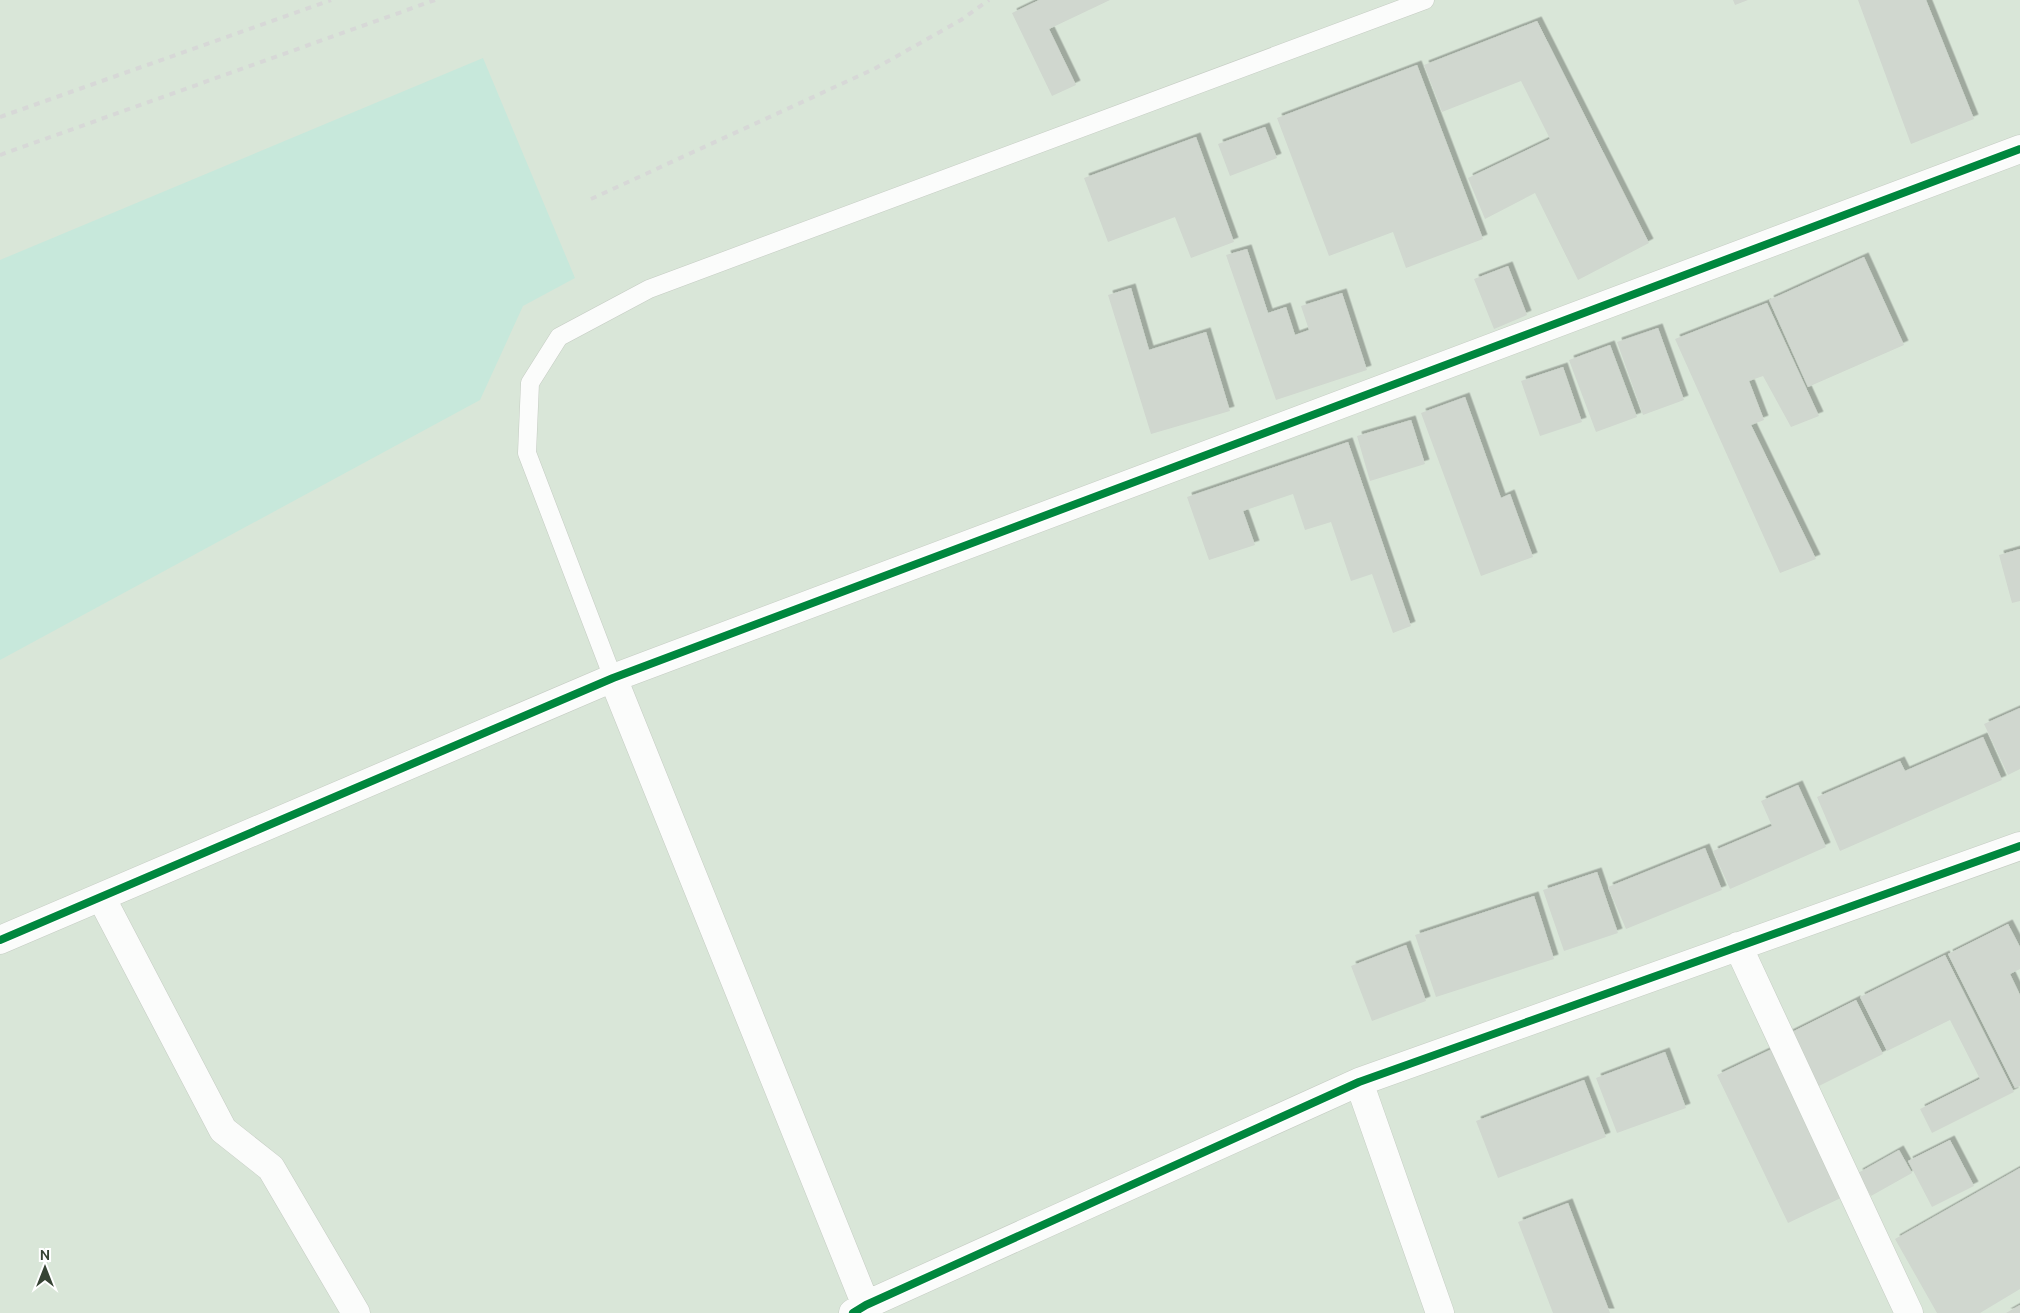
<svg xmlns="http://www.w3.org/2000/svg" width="2020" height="1313" viewBox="0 0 2020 1313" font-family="Ubuntu,sans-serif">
	<defs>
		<filter id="shadow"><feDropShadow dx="4.5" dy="-4.5" stdDeviation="0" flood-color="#0004"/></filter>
	</defs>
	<rect width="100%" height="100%" fill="#e7eee6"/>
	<path fill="#d9e6d8" d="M0 0H2020V1313H0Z"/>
	<path fill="#c7e8db" d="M483 58 575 278 523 306 480 400 0 660V260Z"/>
	<path fill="#d0d7cf" filter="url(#shadow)" d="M1039 0H1110L1049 29 1076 85 1052 96 1012 13Z
		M1733 0H1748L1735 5Z
		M1858 0H1926L1974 119 1911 144Z
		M1537 21 1649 243 1578 280 1535 193 1485 219 1468 178 1550 139 1521 81 1442 112 1424 65Z
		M1417 65 1483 239 1406 268 1393 232 1329 256 1277 118Z
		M1265 127 1277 158 1230 176 1218 144Z
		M1196 137 1234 242 1191 258 1175 217 1108 242 1084 178Z
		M1247 249 1268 313 1286 307 1295 335 1309 330 1301 306 1342 293 1367 370 1276 400 1226 255Z
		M1864 257 1904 345 1808 387 1769 300Z
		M1508 266 1527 315 1494 329 1474 279Z
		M1131 288 1149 350 1206 332 1230 411 1151 434 1108 295Z
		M1767 303 1819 416 1791 427 1763 376 1749 381 1764 420 1751 425 1816 559 1780 573 1675 339Z
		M1658 328 1684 400 1643 415 1617 342Z
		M1610 345 1637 417 1596 432 1569 360Z
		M1563 367 1582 422 1540 436 1521 381Z
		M1465 397 1501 498 1510 494 1533 557 1481 576 1421 413Z
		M1411 420 1425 464 1370 481 1357 436Z
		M1348 442 1411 626 1393 633 1372 574 1351 581 1331 522 1305 530 1293 494 1243 511 1255 545 1209 560 1187 497Z
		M2020 549V601L2012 603 1999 555Z
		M2020 708V769L2008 775 1984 724Z
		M1983 737 2002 780 1840 851 1817 797 1900 761 1905 771Z
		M1798 785 1826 847 1730 889 1713 851 1772 826 1761 801Z
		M1705 848 1722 890 1626 929 1608 887Z
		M1597 872 1618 933 1564 951 1543 890Z
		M1534 896 1554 959 1436 997 1415 935Z
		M2008 924 2020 947V969L2010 974 2020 995V1086L2015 1088 1948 954Z
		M1406 945 1426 1001 1372 1021 1351 966Z
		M1945 955 2014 1092 1932 1133 1920 1109 1980 1079 1950 1020 1887 1051 1860 997Z
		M1856 1000 1883 1054 1815 1088 1788 1034Z
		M1774 1048 1845 1196 1788 1223 1717 1075Z
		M1665 1052 1686 1108 1617 1133 1596 1078Z
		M1584 1080 1606 1137 1498 1178 1476 1121Z
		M1950 1140 1974 1186 1932 1207 1908 1161Z
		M1899 1150 1912 1173 1871 1196 1858 1173Z
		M2020 1168V1289L1980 1313H1937L1895 1239Z
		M1568 1203 1610 1313H1553L1518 1222Z
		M2020 1305V1313H2006Z"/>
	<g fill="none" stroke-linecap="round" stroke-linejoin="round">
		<g stroke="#c5ccc3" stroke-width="19">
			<path id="service" d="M613 678 527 453 530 383 559 337 649 289 1425 0"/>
		</g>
		<g stroke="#c5ccc3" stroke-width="29">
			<path id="minor" d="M613 678 869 1313
				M101 897 223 1130 271 1168 356 1313
				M0 940 613 678 2020 149
				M1738 946 1909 1313
				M1359 1082 1440 1313
				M853 1313 866 1305 1359 1082 2020 846"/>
		</g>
		<use href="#service" stroke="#fbfcfb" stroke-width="18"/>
		<use href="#minor" stroke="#fbfcfb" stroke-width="28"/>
		<path stroke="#d7d8d7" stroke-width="4" stroke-dasharray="6 6" stroke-linecap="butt" d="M0 117 331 0
			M0 155 435 0
			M591 199 874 69 961 20 989 0"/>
		<g stroke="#fff" stroke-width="11">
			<path id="cycleway" d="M0 940 613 678 2020 149
				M853 1313 866 1305 1359 1082 2020 846"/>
		</g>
		<use href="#cycleway" stroke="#00873e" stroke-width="8"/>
	</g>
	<g transform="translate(45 1268)" stroke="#ffffff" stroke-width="4" paint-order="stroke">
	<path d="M0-4L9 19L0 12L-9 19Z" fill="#364334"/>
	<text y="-8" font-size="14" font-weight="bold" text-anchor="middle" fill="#364334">N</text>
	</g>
</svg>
